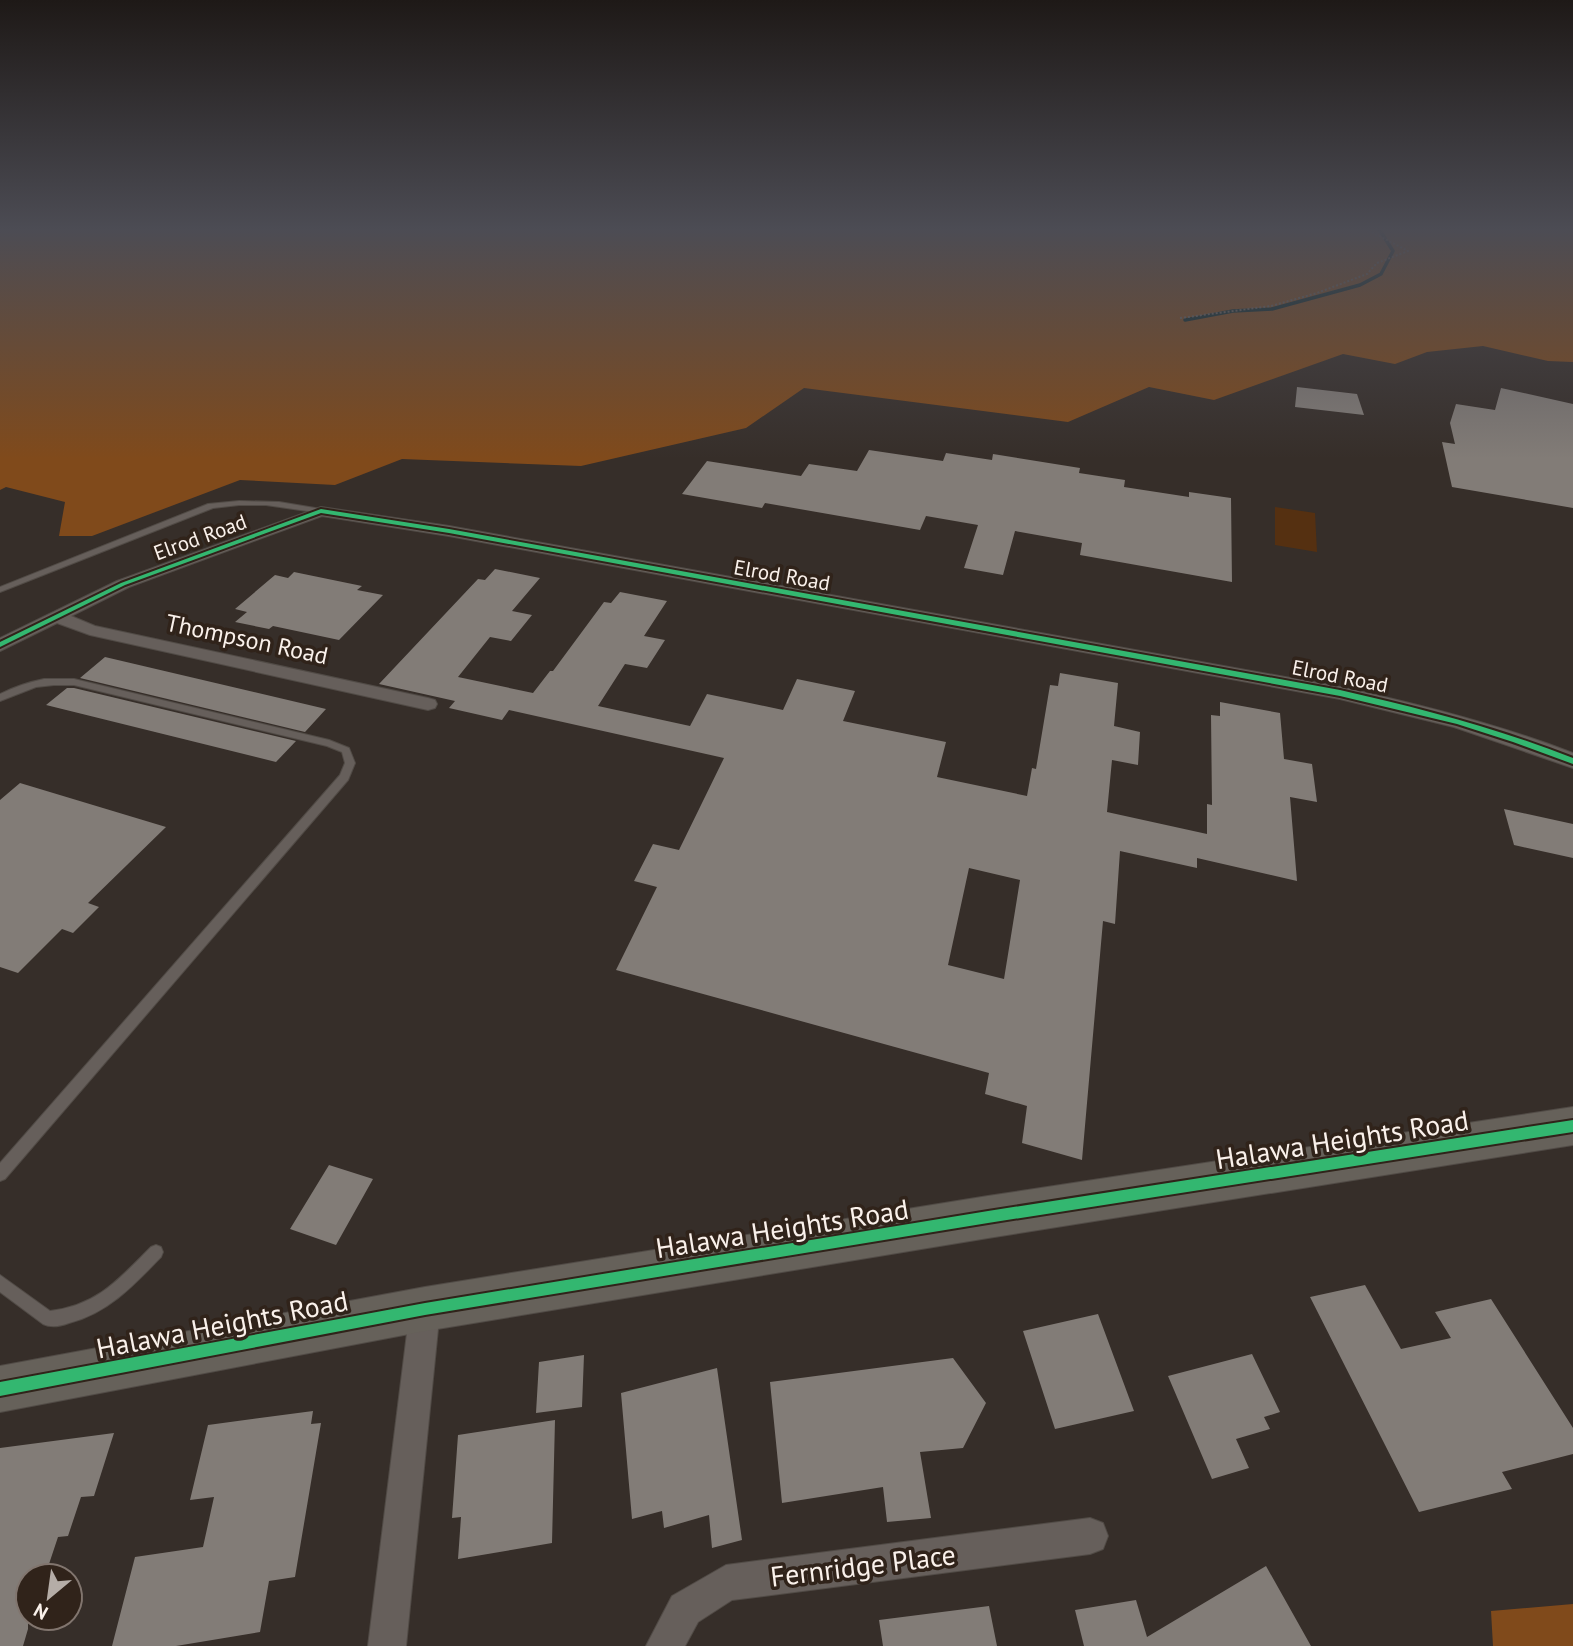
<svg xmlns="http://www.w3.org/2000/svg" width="1573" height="1646" viewBox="0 0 1573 1646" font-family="'PT Sans',sans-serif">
	<rect width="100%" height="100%" fill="#362e29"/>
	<path fill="#553011" d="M1275 507 1315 513 1317 552 1275 545Z"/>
	<path fill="#804a1b" d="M0 229H1573V362L1548 361 1483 346 1427 352 1395 364 1343 354 1214 400 1149 387 1068 422 804 388 746 428 581 466 402 459 335 485 240 480 92 536H59L65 502 6 487 0 490Z
		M1573 1604V1646H1493L1491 1611Z"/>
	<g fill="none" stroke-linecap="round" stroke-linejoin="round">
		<path stroke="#05262a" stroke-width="3.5" d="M1185 320 1233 311 1272 309 1360 285 1381 274 1393 251 1379 229"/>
	</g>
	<path fill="#827c77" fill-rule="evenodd" d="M1297 387 1357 394 1364 415 1295 407Z
		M1501 388 1573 404V508L1452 487 1442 442 1455 444 1450 423 1456 404 1495 410Z
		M869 450 943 461 946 453 992 460 993 454 1080 468 1079 473 1125 480 1124 487 1189 497V492L1231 498 1232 582 1080 555 1082 543 1015 531 1003 575 964 568 978 525 926 516 920 530 765 503 762 508 682 494 707 461 801 476 809 464 857 471Z
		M495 569 540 578 512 611 532 615 511 641 490 637 458 677 533 693 550 671H553L604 602 611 603 620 592 667 601 644 636 665 640 647 668 625 664 598 706 690 726 707 694 783 710 797 679 855 691 843 721 946 742 937 777 1027 796 1032 768 1036 769 1050 685 1058 686 1060 673 1118 683 1114 726 1140 732 1138 765 1112 760 1107 812 1207 834V804L1212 805 1211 715 1220 716V702L1280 713 1284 759 1312 764 1317 802 1290 797 1297 881 1197 858V868L1120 851 1115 924 1103 921 1082 1160 1022 1143 1027 1106 985 1094 989 1073 616 970 657 887 634 881 653 844 679 850 724 758 509 710 502 720 449 708 455 701 379 684 478 579 485 580ZM969 868 1020 880 1004 979 948 965Z
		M294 572 362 586 357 590 383 595 339 640 273 626 269 629 235 622 247 612 235 609 275 575 288 578Z
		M105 657 326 709 305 732 80 678Z
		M67 688H74L296 741 276 762 46 705Z
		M20 783 166 827 88 903 99 907 73 933 62 929 18 973 0 967V800Z
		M1504 809 1573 824V858L1514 845Z
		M329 1165 373 1179 336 1245 290 1229Z
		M1365 1285 1401 1349 1451 1338 1435 1312 1491 1299 1573 1428V1454L1502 1472 1512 1489 1419 1512 1310 1297Z
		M1098 1314 1134 1411 1055 1429 1023 1331Z
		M1252 1354 1280 1412 1264 1417 1270 1429 1236 1439 1249 1468 1212 1479 1168 1376Z
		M584 1355 582 1407 536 1413 539 1362Z
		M953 1358 986 1403 963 1448 920 1452 931 1518 887 1522 883 1487 782 1503 770 1382Z
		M717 1368 742 1540 712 1548 709 1515 664 1528 662 1511 632 1519 621 1393Z
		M313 1411 311 1424 321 1423 295 1577 269 1581 260 1632 176 1646H112L135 1557 203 1547 214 1497 190 1500 208 1425Z
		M555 1420 552 1543 458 1559 461 1517 452 1518 458 1435Z
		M114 1433 94 1496 81 1497 68 1536 58 1537 45 1576H28V1629L23 1646H0V1448Z
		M1266 1566 1311 1646H1084L1075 1610 1136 1600 1147 1637Z
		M989 1606 997 1646H883L879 1620Z"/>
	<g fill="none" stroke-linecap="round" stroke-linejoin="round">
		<g stroke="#514b46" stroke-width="2">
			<path id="lane" d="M239 501 279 502 321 509 325 511 321 513 266 505H239L213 508 0 592V587L208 504Z
				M44 679H74L329 740 349 748 355 763 348 780 5 1179 0 1181V1163L340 775 345 763 342 752 327 746 74 685H54L36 687 0 701V694C14 687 29 682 44 679Z
				M156 1245 161 1247 163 1252 161 1257C134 1285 108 1313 69 1323 61 1326 51 1328 43 1324L0 1292V1275L50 1311C98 1305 119 1279 151 1247Z"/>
		</g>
		<g stroke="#514b46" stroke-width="2">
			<path id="street" d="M321 507 449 526 1340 687C1419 704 1497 724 1573 753V768L1454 727 1340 699 449 536 322 516 129 587 71 616 95 626 428 698 435 700 437 704 435 708 428 710 90 635 57 623 0 651V638L117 581Z
				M425 1294 436 1298 440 1309 406 1646H368L410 1309 414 1298Z
				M1090 1518 1103 1523 1108 1536 1103 1549 1090 1554 732 1600 698 1622 685 1646H646L672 1596 726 1565Z"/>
		</g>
		<g stroke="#514b46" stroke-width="2">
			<path id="secondary" d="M1573 1107V1145L988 1238 425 1331 0 1412V1366L425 1287 988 1196Z"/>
		</g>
		<path stroke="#696460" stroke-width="2" stroke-dasharray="2 2" stroke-linecap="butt" d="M1180 318 1271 306 1317 293 1367 274 1377 263 1408 251 1366 229"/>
		<use href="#lane" fill="#665f5b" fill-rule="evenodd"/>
		<use href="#street" fill="#665f5b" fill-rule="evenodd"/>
		<use href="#secondary" fill="#66615a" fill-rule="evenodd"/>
		<g stroke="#30231a" stroke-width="4">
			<path id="cycleway" d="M321 509 449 529 1340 690C1419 708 1497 728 1573 758V764L1513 742 1457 724 1340 696 449 533 321 513 125 585 0 647V642L121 583Z
				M1573 1120V1132L988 1223 425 1315 0 1396V1382L425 1303 988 1211Z"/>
		</g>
		<use href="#cycleway" fill="#33b770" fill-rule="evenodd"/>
	</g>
	<linearGradient id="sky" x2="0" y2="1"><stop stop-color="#1e1917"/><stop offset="0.5" stop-color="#4c4c54"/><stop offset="1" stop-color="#4c4c54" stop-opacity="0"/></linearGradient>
	<rect width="1573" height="459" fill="url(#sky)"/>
	<g text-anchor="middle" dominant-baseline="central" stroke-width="7" stroke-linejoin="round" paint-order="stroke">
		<g font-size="21" fill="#faf1eb" stroke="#30231a">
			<text transform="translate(200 537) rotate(-20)">Elrod Road</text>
			<text transform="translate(782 575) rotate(10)">Elrod Road</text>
			<text transform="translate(1340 676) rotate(11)">Elrod Road</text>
		</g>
		<g font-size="24" fill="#faf1eb" stroke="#30231a">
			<text transform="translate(247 639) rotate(12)">Thompson Road</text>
		</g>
		<g font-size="28" fill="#faf1eb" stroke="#30231a">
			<text transform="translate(1342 1139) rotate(-9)">Halawa Heights Road</text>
			<text transform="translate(782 1228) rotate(-9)">Halawa Heights Road</text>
			<text transform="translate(222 1324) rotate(-11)">Halawa Heights Road</text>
			<text transform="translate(863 1565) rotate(-7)">Fernridge Place</text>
		</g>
	</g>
	<g transform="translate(49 1597) rotate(209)"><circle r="33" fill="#30231a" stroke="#81756e" stroke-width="2"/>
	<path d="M0-5L12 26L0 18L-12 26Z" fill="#b5ada7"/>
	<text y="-10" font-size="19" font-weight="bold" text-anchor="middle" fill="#faf1eb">N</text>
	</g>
</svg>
